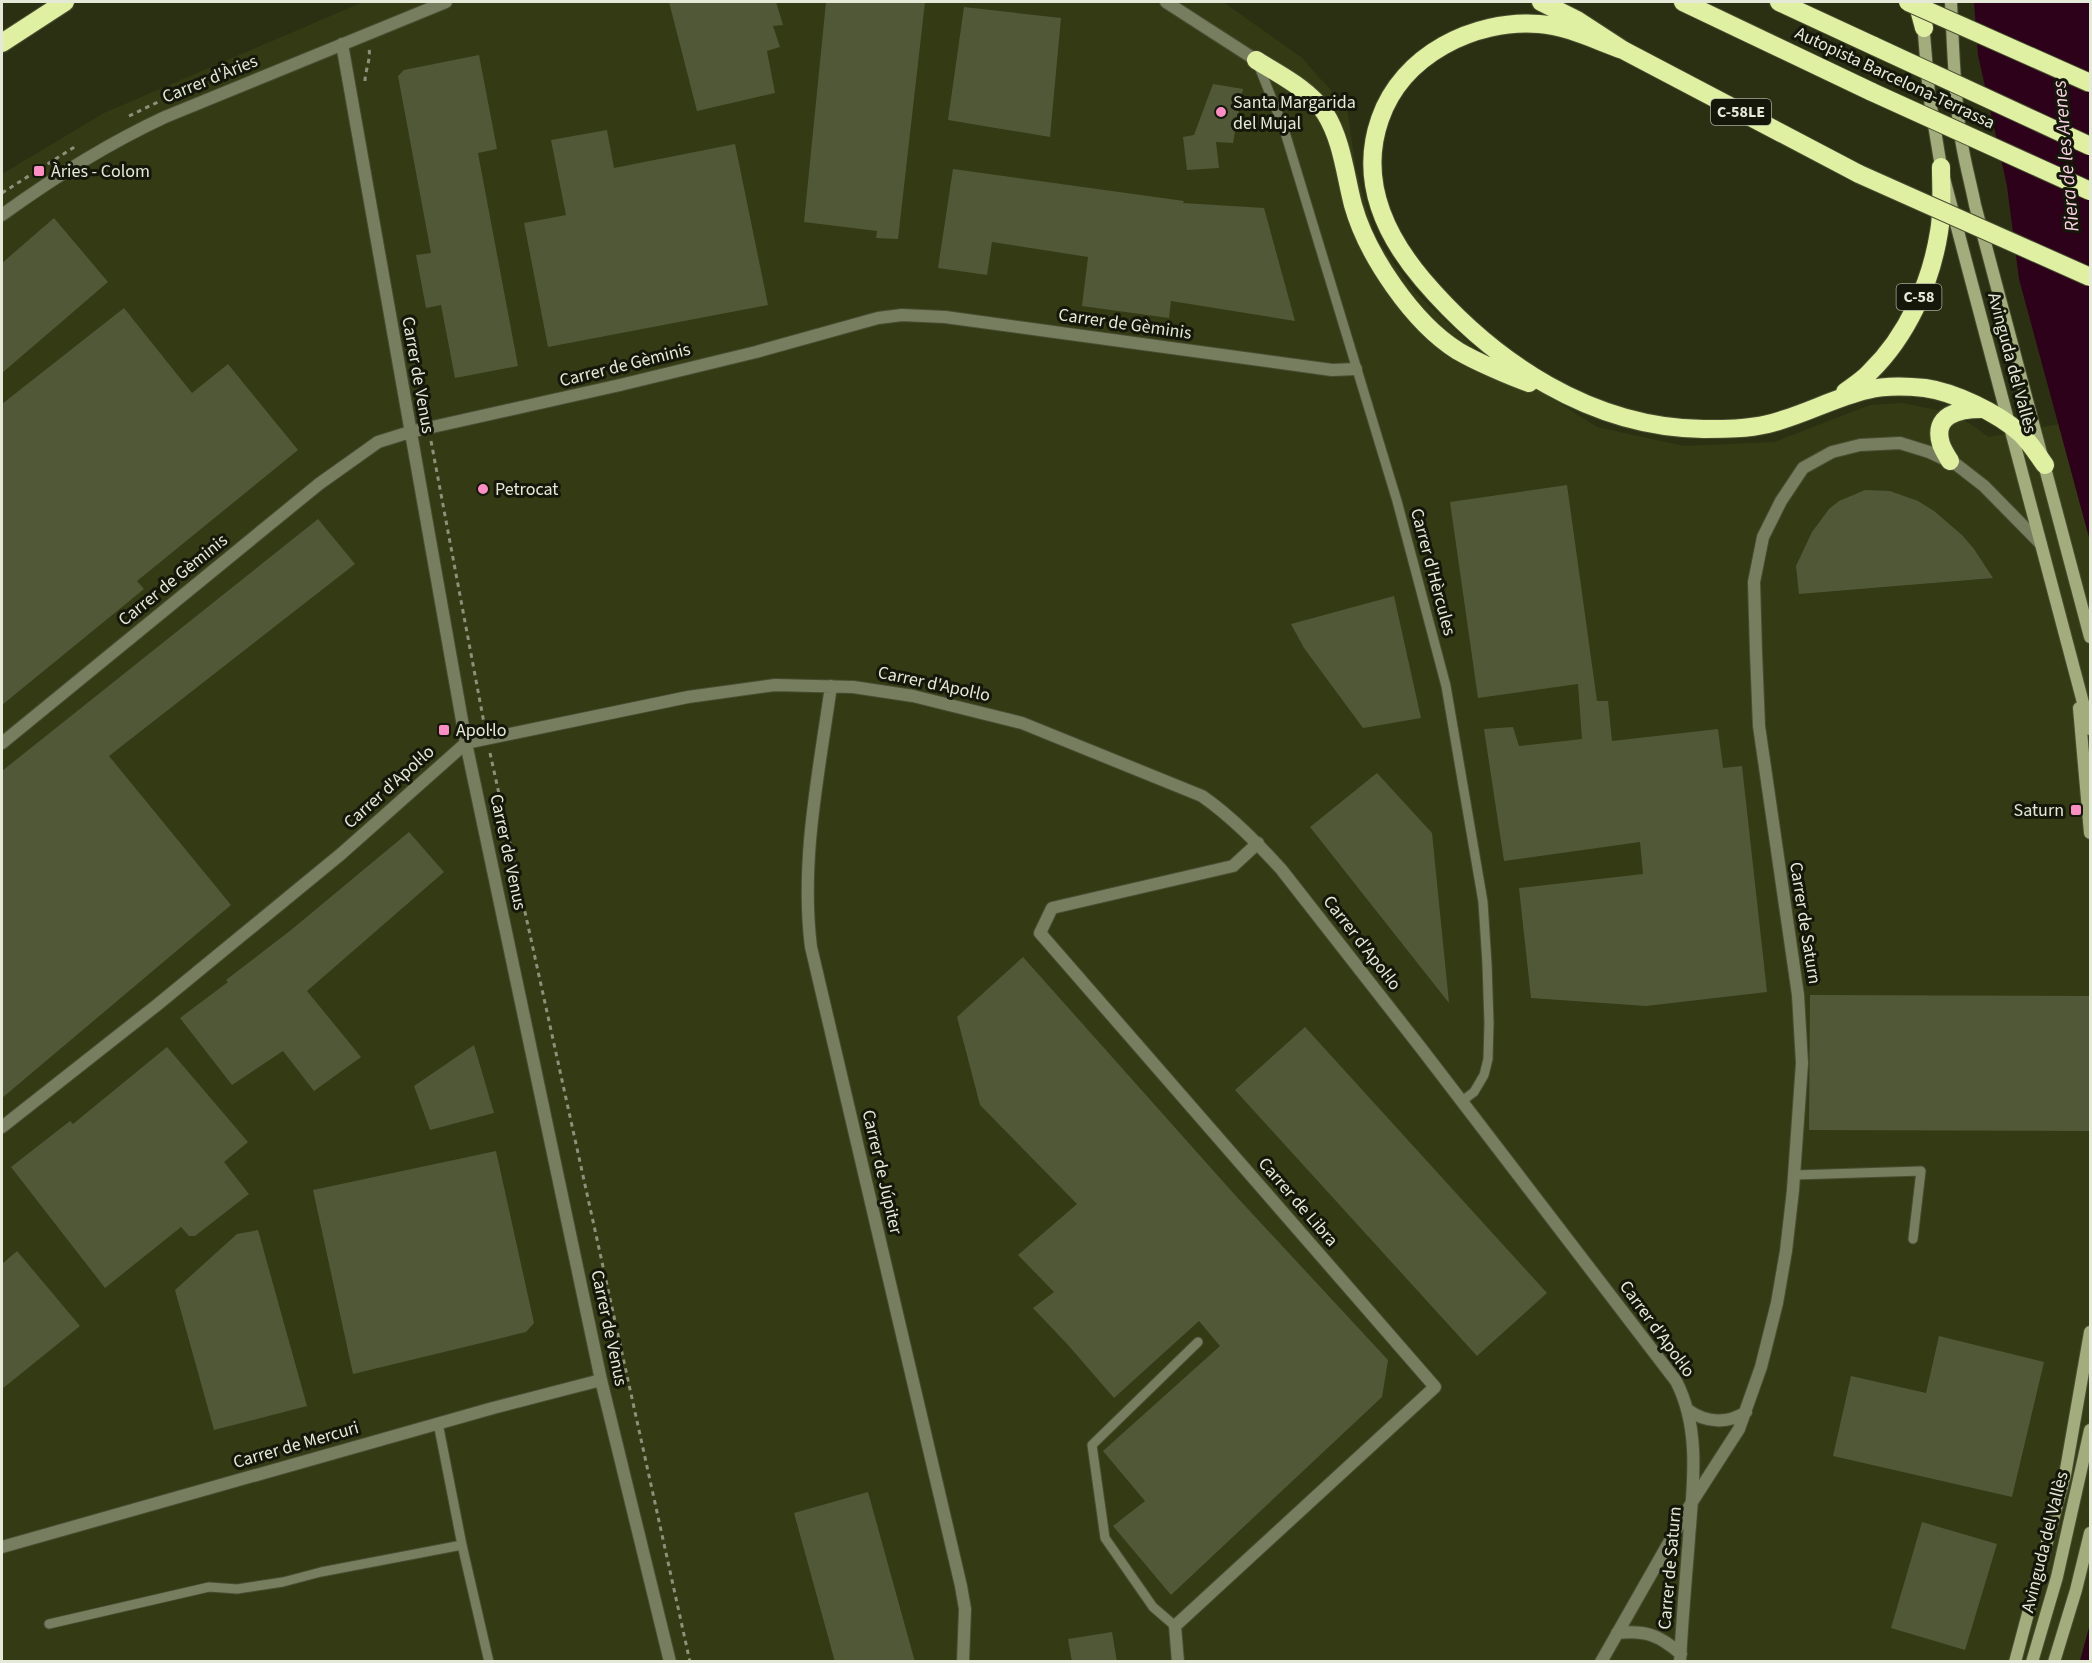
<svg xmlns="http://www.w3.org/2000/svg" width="2092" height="1663" viewBox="0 0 2092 1663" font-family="'Source Sans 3',sans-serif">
	<rect width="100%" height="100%" fill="#2b3012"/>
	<path fill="#343a14" d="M363 2H1223L1301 57 1347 108 1356 170 1376 239 1415 292 1481 354 1597 427 1684 446 1774 442 1870 405 1902 403 1937 410 1969 423 1989 437 2059 424 2090 541V1624L2080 1661H2V174L104 113Z"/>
	<path fill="#2c0119" d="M1974 2H2090V541L2019 279 2007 186 1978 55Z
		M2090 1624V1661H2080Z"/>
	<path fill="#515838" d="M669 2H776L783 25 773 26 780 47 767 51 775 93 697 111Z
		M826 2H925L898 239 876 238 877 231 804 222Z
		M964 7 1061 18 1050 137 948 120Z
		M479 55 497 149 478 153 518 366 455 378 441 305 426 308 416 255 431 253 398 76 404 70Z
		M1213 84 1243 89 1233 143 1216 142 1219 168 1187 170 1183 137 1194 135Z
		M607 130 614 168 735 144 768 305 548 347 524 223 566 215 551 140Z
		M953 169 1184 201 1183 203 1264 208 1295 321 1171 301 1169 318 1082 306 1088 257 992 242 987 275 938 268Z
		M54 218 108 282 2 373V263Z
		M124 308 192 393 228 364 298 450 137 581 144 589 2 705V404Z
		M1567 485 1597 701H1608L1612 741 1718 729 1723 768 1742 766 1767 992 1646 1006 1531 998 1519 888 1643 874 1640 842 1504 861 1484 729 1513 727 1519 746 1582 739 1578 684 1478 698 1450 502Z
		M1865 490 1890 491 1918 501 1934 511 1962 535 1974 549 1993 578 1799 594 1796 566 1812 532 1829 509 1839 501Z
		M318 519 355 564 109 756 231 905 2 1098V771Z
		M1394 596 1421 718 1363 728 1304 648 1291 624Z
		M1377 773 1432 833 1449 1003 1310 827Z
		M409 832 444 872 307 991 361 1057 314 1091 283 1051 232 1085 180 1018 228 982 226 980 291 930Z
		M1023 957 1235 1195 1388 1360 1382 1397 1171 1595 1113 1526 1145 1501 1103 1451 1220 1346 1199 1321 1114 1398 1068 1345 1033 1308 1054 1292 1018 1255 1077 1204 980 1105 957 1017Z
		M1810 995 2091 996V1131L1809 1130Z
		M1305 1027 1547 1293 1477 1356 1235 1090Z
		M474 1045 494 1113 430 1130 414 1086Z
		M167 1047 248 1142 224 1162 249 1194 195 1236H189L181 1227 105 1288 11 1167 70 1121 73 1124Z
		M496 1151 534 1323 526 1332 353 1374 313 1190Z
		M258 1230 307 1406 214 1430 175 1290 237 1234Z
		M17 1251 80 1326 2 1389V1264Z
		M1939 1336 2044 1362 2012 1497 1833 1456 1851 1376 1926 1393Z
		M868 1492 915 1662H835L794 1513Z
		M1922 1522 1997 1544 1965 1650 1891 1628Z
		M1112 1632 1117 1662H1072L1068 1639Z"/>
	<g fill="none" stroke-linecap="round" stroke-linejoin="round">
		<g stroke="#494e32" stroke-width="11">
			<path id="service" d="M1258 64 1284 129 1397 501 1446 686 1483 902 1487 964 1489 1023 1488 1059 1484 1075 1474 1092 1462 1101
				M1795 1175 1921 1171 1913 1239
				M438 1423 462 1545 489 1662
				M49 1624 209 1587 237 1589 283 1582 321 1572 462 1545
				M1175 1626 1153 1607 1105 1538 1092 1445 1198 1342"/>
		</g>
		<g stroke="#494e32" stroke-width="14">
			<path id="minor" d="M1166 2 1256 60
				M342 44 466 743 601 1380 670 1662
				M2 215C53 178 107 144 165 117L446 2
				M831 686C819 772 800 861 811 947L961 1586 965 1609 963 1662
				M2 743 319 484 378 442 410 432 620 385 756 352 878 318 902 315 945 317 1332 370 1356 369
				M2 1127 157 1005 341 854 466 743 688 697 775 685 853 687 913 696 1022 723 1202 796C1232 817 1257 843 1281 869L1421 1048 1676 1381C1701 1429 1693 1486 1689 1538 1686 1579 1682 1620 1680 1662
				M1688 1410C1706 1423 1728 1424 1746 1412
				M2 1547 493 1408 601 1380
				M1617 1633C1646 1630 1659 1635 1681 1654
				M1178 1662 1175 1626 1435 1387 1040 933 1052 908 1233 866 1258 843
				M1601 1662 1692 1502 1739 1429 1761 1367 1777 1303 1786 1251 1793 1190 1802 1063 1798 995 1759 726 1756 652 1754 582 1763 537 1781 501 1803 468 1832 452 1860 445 1900 443 1929 452 1957 465 1984 486 2041 544"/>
		</g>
		<g stroke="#494e32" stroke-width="14">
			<path id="secondary" d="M1951 2C1953 45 1954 88 1960 132 1963 156 1970 180 1975 205L2090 637
				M1923 22 1929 94 1941 167 2090 729
				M2079 708 2090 833
				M2015 1662 2065 1475 2090 1332
				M2032 1662 2057 1577 2090 1430
				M2054 1662 2076 1590 2090 1533"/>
		</g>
		<g stroke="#494e32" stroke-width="20">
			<path id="motorway" d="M1541 2 1577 20 1623 50 1859 174
				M1683 2 1872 92
				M1779 2 1874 46
				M1917 2 1924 28
				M2 43 65 2
				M1623 50C1597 41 1568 26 1539 24 1474 19 1402 55 1380 119 1359 179 1384 234 1423 280 1494 363 1592 428 1704 429 1725 429 1747 429 1768 424 1802 416 1833 398 1867 390 1886 385 1906 386 1925 388 1954 392 1998 413 2020 433 2030 442 2037 454 2045 465
				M1256 60C1280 75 1309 89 1325 113 1342 140 1345 174 1353 205 1367 255 1413 323 1458 351 1475 361 1509 376 1529 383
				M1845 392C1853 386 1863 380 1870 372 1907 336 1931 283 1939 232 1943 210 1941 188 1941 167
				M1950 461C1947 456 1943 450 1941 444 1932 415 1959 409 1981 409"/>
		</g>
		<path stroke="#8d917a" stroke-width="3" stroke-dasharray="4.5 4.5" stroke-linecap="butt" d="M365 81C365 71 371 59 369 49
			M129 116 158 102
			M2 193 76 146
			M431 441 484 723
			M490 753 690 1662"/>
		<use href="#service" stroke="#777e60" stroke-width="9"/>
		<use href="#minor" stroke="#777e60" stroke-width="12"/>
		<use href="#secondary" stroke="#a2ac7c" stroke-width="12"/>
		<use href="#motorway" stroke="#e0f0a3" stroke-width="18"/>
		<g stroke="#494e32" stroke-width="20" stroke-linecap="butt">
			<path id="motorway-bridge" d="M1908 2 2090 83
				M1874 46 2090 146
				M1872 92 2090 191
				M1859 174 2090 277"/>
		</g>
		<use href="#motorway-bridge" stroke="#e0f0a3" stroke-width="18"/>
	</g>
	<g fill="#fb8fc3" stroke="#14170a" stroke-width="2">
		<circle cx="1221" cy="112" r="6"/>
		<rect x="33" y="165" width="12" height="12" rx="3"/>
		<circle cx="483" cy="489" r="6"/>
		<rect x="438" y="724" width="12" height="12" rx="3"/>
		<rect x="2070" y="804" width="12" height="12" rx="3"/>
	</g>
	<g text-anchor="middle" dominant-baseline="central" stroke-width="6" stroke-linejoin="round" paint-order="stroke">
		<g fill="#14170a" stroke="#a6aa9a" stroke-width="1.5">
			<rect x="1711" y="99" width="60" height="26" rx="4.5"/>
			<rect x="1896.5" y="284" width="45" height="26" rx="4.5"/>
		</g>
		<g font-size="16" font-weight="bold" fill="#e5e9d7">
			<text x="1741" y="112">C-58LE</text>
			<text x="1919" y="297">C-58</text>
		</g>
		<g font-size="18" fill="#e5e9d7" stroke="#14170a">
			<text transform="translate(1895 78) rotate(25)">Autopista Barcelona-Terrassa</text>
			<text transform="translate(210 79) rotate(-22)">Carrer d'Àries</text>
			<text transform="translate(1125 324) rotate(8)">Carrer de Gèminis</text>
			<text transform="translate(2012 363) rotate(75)">Avinguda del Vallès</text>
			<text transform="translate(625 365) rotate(-14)">Carrer de Gèminis</text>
			<text transform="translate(418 375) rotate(80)">Carrer de Venus</text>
			<text transform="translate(1433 572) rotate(75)">Carrer d'Hèrcules</text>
			<text transform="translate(173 580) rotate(-39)">Carrer de Gèminis</text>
			<text transform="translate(934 684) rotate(12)">Carrer d'Apol·lo</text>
			<text transform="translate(389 787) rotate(-42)">Carrer d'Apol·lo</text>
			<text transform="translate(508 852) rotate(78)">Carrer de Venus</text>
			<text transform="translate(1805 923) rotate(81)">Carrer de Saturn</text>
			<text transform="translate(1362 943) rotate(52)">Carrer d'Apol·lo</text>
			<text transform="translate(882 1172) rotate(77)">Carrer de Júpiter</text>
			<text transform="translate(1298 1202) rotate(49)">Carrer de Libra</text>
			<text transform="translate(609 1328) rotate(78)">Carrer de Venus</text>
			<text transform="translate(1657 1329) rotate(54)">Carrer d'Apol·lo</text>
			<text transform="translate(296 1445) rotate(-16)">Carrer de Mercuri</text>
			<text transform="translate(2045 1542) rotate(-76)">Avinguda del Vallès</text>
			<text transform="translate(1670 1568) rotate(-85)">Carrer de Saturn</text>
		</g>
		<g font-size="18" fill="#e5e9d7" stroke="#14170a" text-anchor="start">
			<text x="1233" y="102">Santa Margarida<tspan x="1233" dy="21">del Mujal</tspan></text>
			<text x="51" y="171">Àries - Colom</text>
			<text x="495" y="489">Petrocat</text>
			<text x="456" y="730">Apol·lo</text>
			<text x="2064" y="810" text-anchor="end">Saturn</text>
		</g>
		<g font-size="20" font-style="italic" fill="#fbd1e3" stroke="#14170a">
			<text transform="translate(2066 156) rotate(-95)">Riera de les Arenes</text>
		</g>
	</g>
	<rect width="2092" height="1663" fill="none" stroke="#e5e9d7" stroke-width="6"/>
</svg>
